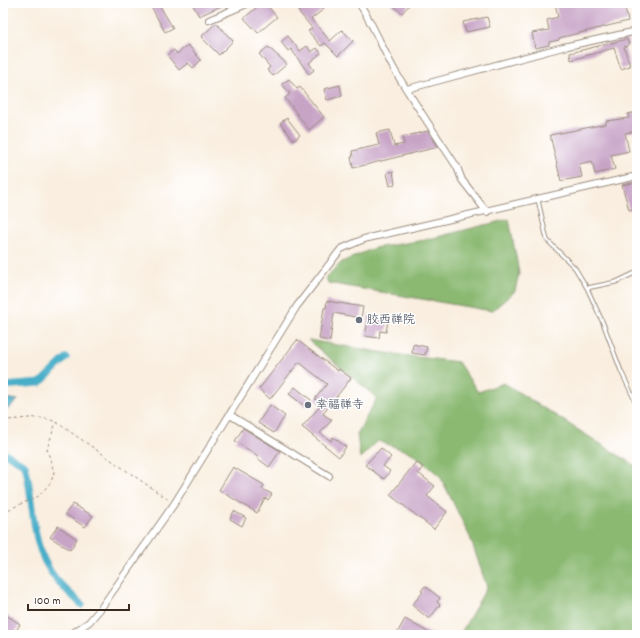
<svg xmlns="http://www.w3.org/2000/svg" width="640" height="638" viewBox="0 0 640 638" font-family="Dekko,'LXGW WenKai TC',sans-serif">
	<rect width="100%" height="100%" fill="#fff"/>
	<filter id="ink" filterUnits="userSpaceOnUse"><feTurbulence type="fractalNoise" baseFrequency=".025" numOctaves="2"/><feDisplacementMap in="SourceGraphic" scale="8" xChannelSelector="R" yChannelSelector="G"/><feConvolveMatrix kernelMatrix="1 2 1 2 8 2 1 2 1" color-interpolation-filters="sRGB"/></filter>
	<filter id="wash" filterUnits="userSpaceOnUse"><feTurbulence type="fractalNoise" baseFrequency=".012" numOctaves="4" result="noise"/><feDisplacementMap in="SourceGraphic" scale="16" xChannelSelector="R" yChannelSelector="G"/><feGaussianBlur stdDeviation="0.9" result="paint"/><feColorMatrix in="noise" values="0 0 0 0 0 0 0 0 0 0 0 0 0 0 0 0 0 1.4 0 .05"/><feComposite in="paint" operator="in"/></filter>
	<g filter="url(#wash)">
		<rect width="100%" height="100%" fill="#f9eedf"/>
		<path fill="#8bb972" stroke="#637248" d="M509 219 519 273 515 291 492 311 328 283 326 277 342 262 374 248 425 240Z
			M308 340 385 353 458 362 478 392 504 383 637 467V635H457L462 631 487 587 470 537 440 476 412 453 378 441 360 458 357 434 377 398Z"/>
		<path fill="#4aafc9" stroke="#426c74" d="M3 398 18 400 3 413Z"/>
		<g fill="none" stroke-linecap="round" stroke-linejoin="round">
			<path stroke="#4aafc9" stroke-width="7" d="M3 386 40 383 66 358
				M3 452 25 465C35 502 29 547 56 579 64 589 74 597 82 605"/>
		</g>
		<g id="blocks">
			<path fill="#c7a3c6" d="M149 3H158L173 28 165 32Z
				M192 3H228L199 16Z
				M262 3H265L277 17 258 33 244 18Z
				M308 3H319L324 9 311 19 330 41 342 30 353 41 338 56 325 43 321 46 308 31 312 28 298 11Z
				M390 3H411L402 13Z
				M555 3H601V6L624 3 628 21 559 38V40L549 42V45L535 48 532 33 549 30 547 20 558 17Z
				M487 17 490 27 466 32 463 22Z
				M216 23 233 41 219 55 201 37Z
				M288 36 300 51 307 46 311 52 317 48 321 53 309 63 314 70 309 74 291 49 288 51 281 42Z
				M627 39 629 45 624 47 630 66 621 69 614 48 571 60 570 53Z
				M188 45 201 60 193 68 188 63 179 70 167 55 174 50 177 54Z
				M268 47 287 64 273 76 267 70 270 67 259 54Z
				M289 79 297 89 300 87 324 117 309 130 285 98 290 94 282 84Z
				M340 85 342 96 327 100 324 89Z
				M637 112V131L625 133 629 151 611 155 615 169 595 174 592 161 579 164 582 177 561 181 550 135 606 124V121L629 118 628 114Z
				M287 118 300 135 294 140 280 123Z
				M390 130 394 146 404 144 402 137 428 131 438 147 353 168 351 157H353L352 151 379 145 376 133Z
				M393 171 395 184 390 186 387 173Z
				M637 182V208L629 210 622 185Z
				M327 301 363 307 361 318 334 313 330 341 319 339 324 308H326Z
				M369 315 382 318V320L388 321 386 332 380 331 379 338 365 336Z
				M297 340 338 371 339 369 351 378 323 414 332 420 320 433 331 441 333 437 346 447 339 457 302 427 321 405 315 399 327 384 299 362 270 399 259 389Z
				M413 344 427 347 425 355 412 353Z
				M295 387 311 400 306 407 289 394Z
				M270 405 285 416 274 433 258 423Z
				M243 428 280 451 269 467 257 458 258 456 235 441Z
				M381 448 391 457 383 466 390 471 384 479 365 465Z
				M416 462 423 467 418 473 435 486 427 496 447 512 434 529 390 495Z
				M233 467 264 485 262 489 272 494 268 500 265 498 257 513 219 490Z
				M73 504 93 516 85 527 65 514Z
				M234 511 246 518 242 526 230 519Z
				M58 526 77 539 70 550 50 537Z
				M425 586 440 598 437 602 440 605 429 619 412 605 423 592 421 591Z
				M3 613 20 624 14 635H3Z
				M405 619 433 635H396Z"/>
		</g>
	</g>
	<g filter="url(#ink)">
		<use href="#blocks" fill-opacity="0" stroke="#9a8c7e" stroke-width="1"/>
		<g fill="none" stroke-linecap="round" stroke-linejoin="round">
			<g stroke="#9a8c7e" stroke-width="5">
				<path id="lane" d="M538 200 547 240 575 268 587 288 603 323 621 371 637 405
					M587 288 616 282 637 272"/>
			</g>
			<g stroke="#9a8c7e" stroke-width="8">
				<path id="street" d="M359 3C373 24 382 48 395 71 415 104 436 135 457 167L462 180 487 212
					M209 20 249 3
					M407 89 563 47 637 31
					M230 415 329 476
					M70 635 89 622 101 608 174 504 297 306 341 249 364 239 637 176"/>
			</g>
			<path stroke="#9a8c7e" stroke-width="1" stroke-dasharray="3 3" stroke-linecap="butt" d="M3 420C22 420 38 414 56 422L169 500
				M3 512 39 496 51 482 54 472 47 449 56 422"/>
			<use href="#lane" stroke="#fff" stroke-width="3"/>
			<use href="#street" stroke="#fff" stroke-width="6"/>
		</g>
	</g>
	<g fill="#6b7280" stroke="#fff" stroke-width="1.5">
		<circle cx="359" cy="320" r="4"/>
		<circle cx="308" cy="405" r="4"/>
	</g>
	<g text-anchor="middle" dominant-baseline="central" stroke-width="3" stroke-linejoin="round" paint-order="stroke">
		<g font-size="12" fill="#5b616d" stroke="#fff" text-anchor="start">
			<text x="367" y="320">胶西禅院</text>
			<text x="316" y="405">幸福禅寺</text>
		</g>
	</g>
	<rect width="640" height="638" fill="none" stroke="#fff" stroke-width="16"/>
	<path d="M28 604v6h101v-6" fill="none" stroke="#3b2a1e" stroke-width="2"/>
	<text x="34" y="604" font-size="12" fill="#3b2a1e" stroke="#ffffff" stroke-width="3" paint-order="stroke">100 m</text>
</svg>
